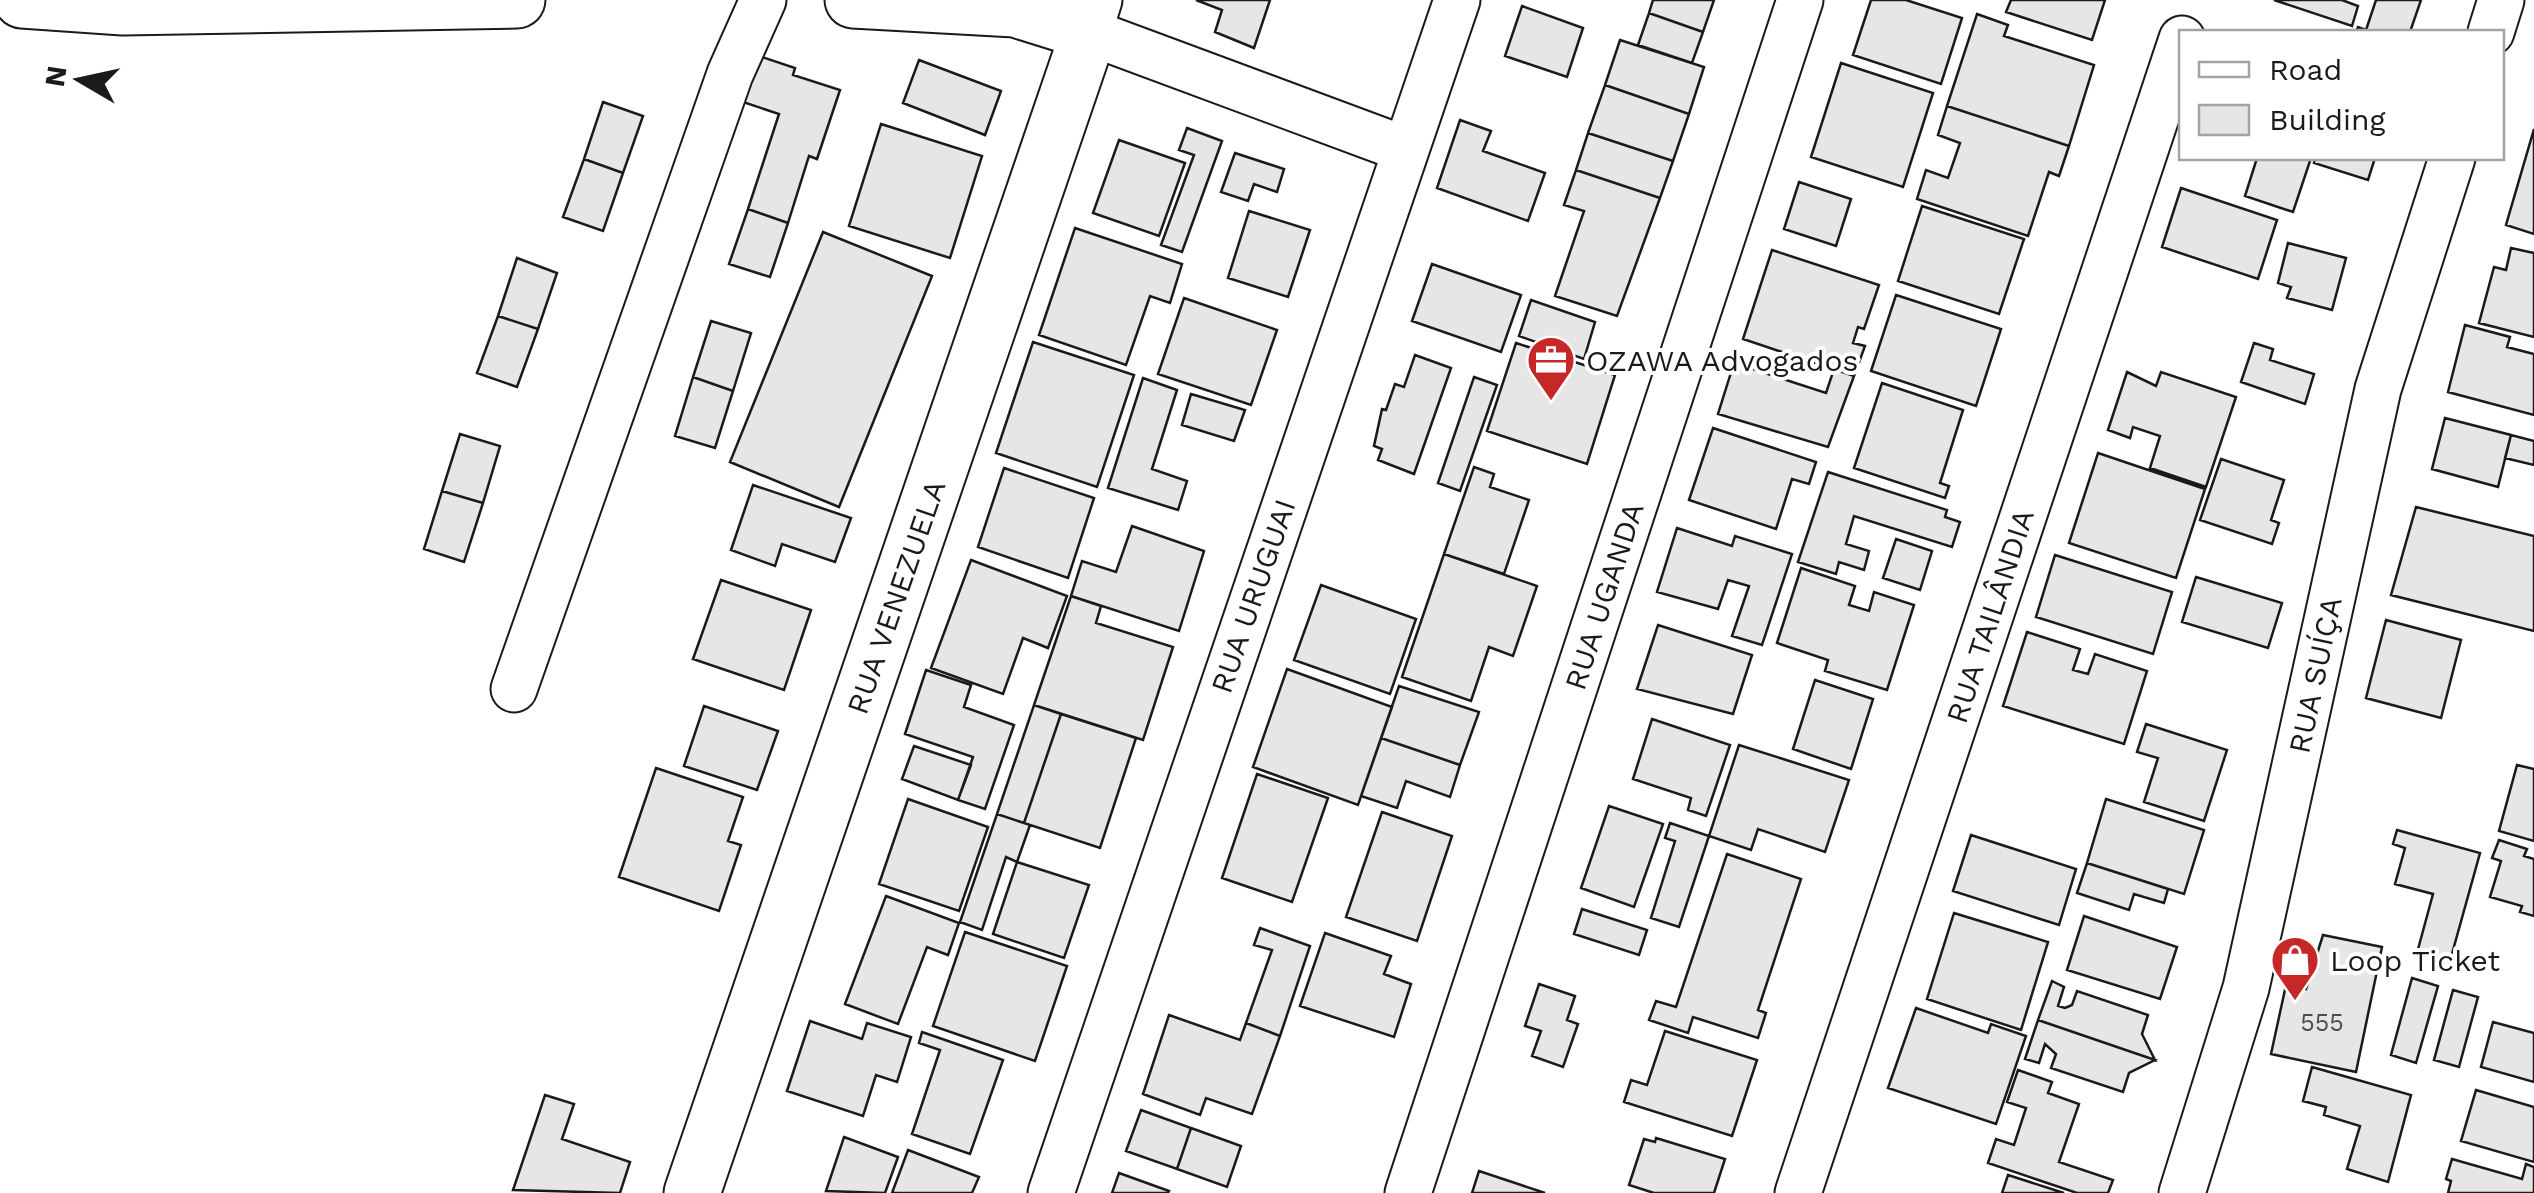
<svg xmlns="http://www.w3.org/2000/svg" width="2534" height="1193" viewBox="0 0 2534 1193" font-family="'Work Sans',sans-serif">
	<rect width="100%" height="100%" fill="#fff"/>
	<path fill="#e6e6e6" stroke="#1a1a1a" stroke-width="2.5" d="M1196 0H1270L1254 48 1215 32 1222 10Z
		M1653 0H1714L1703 32 1649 13Z
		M1871 0H1906L1962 18 1941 84 1853 55Z
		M2011 0H2105L2092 40 2006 12Z
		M2274 0H2342L2358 6 2352 26Z
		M2376 0H2421L2410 32H2356L2358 27 2366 30Z
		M1522 6 1583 28 1567 77 1505 56Z
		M1649 13 1703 32 1692 63 1638 45Z
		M1977 14 2008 25 2004 36 2094 65 2069 146 1947 106Z
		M1620 40 1704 67 1689 114 1605 85Z
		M759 56 795 68 793 75 840 90 817 159 809 156 788 223 748 209 779 114 743 102Z
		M919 60 1001 91 985 135 903 103Z
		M1841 63 1933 93 1903 187 1811 157Z
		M1605 85 1689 114 1673 161 1588 133Z
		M603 102 643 116 623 173 584 159Z
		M1947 106 2069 146 2059 176 2049 172 2028 236 1917 199 1926 170 1948 178 1960 143 1938 135Z
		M1460 120 1491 131 1483 151 1545 173 1528 221 1437 188Z
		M881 124 982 156 950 258 849 226Z
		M1187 128 1222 141 1182 252 1161 245 1194 155 1179 150Z
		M2534 129V234L2506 225Z
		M1588 133 1673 161 1660 198 1576 170Z
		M1119 140 1185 163 1159 236 1093 213Z
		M1235 153 1284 169 1277 192 1254 184 1248 201 1221 192Z
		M2257 158H2311L2293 212 2245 196Z
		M2315 158H2375L2368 180 2314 163Z
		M584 159 623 173 603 231 563 217Z
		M1576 170 1660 198 1617 316 1555 296 1584 211 1564 205Z
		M1799 182 1851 199 1836 246 1784 229Z
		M2181 188 2277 220 2258 279 2162 247Z
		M1922 206 2024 239 1999 314 1898 281Z
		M748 209 788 223 770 277 729 264Z
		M1249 211 1310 230 1288 297 1228 278Z
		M1075 228 1182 264 1170 303 1150 296 1126 365 1039 335Z
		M823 232 932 276 839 507 730 462Z
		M2288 243 2346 258 2332 310 2287 298 2291 287 2278 283Z
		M2511 248 2534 253V337L2479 323 2494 267 2506 270Z
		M1772 250 1879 285 1864 329 1858 327 1853 343 1865 346 1854 376 1743 339Z
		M517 258 557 273 538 329 498 316Z
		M1432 264 1521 295 1501 352 1412 321Z
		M1896 295 2001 329 1976 406 1871 371Z
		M1184 298 1277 330 1251 405 1158 374Z
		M1531 300 1595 322 1584 359 1519 336Z
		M498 316 538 329 517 387 477 373Z
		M711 321 751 333 733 391 693 377Z
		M2465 325 2510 337 2507 347 2534 354V415L2448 392Z
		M1033 342 1134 375 1097 487 996 453Z
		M1516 343 1615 375 1587 464 1487 431Z
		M2254 343 2273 349 2270 360 2314 374 2305 404 2241 382Z
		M1415 355 1451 368 1414 474 1378 460 1382 449 1374 446 1382 409 1386 410 1395 384 1404 387Z
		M1734 363 1826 393 1834 369 1854 376 1828 447 1718 414Z
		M2127 372 2156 386 2161 372 2236 397 2206 487 2150 468 2160 436 2133 427 2130 438 2108 430Z
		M693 377 733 391 715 448 675 436Z
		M1474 377 1497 385 1460 491 1438 483Z
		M1143 378 1177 390 1152 469 1187 481 1178 510 1108 488Z
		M1882 383 1963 410 1940 483 1949 486 1945 498 1854 468Z
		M1191 394 1245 410 1234 441 1182 425Z
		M2445 418 2511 435 2498 487 2432 469Z
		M1713 428 1816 462 1809 484 1792 479 1776 529 1689 500Z
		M460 434 500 446 483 503 442 491Z
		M2511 435 2534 441V465L2505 458Z
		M2098 453 2205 489 2176 578 2069 543Z
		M2221 459 2284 480 2271 520 2279 523 2272 544 2200 520Z
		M1474 467 1494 474 1490 487 1529 500 1504 574 1444 554Z
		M1004 468 1094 498 1068 578 978 547Z
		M1828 472 1947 510 1945 517 1960 522 1952 547 1854 516 1846 544 1869 551 1864 570 1839 562 1836 574 1798 562Z
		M753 485 851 518 835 562 782 544 775 566 731 550Z
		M442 491 483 503 464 562 424 549Z
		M2416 507 2534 536V631L2391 595Z
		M1132 526 1204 551 1179 631 1071 596 1082 561 1116 572Z
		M1677 528 1732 546 1735 536 1792 554 1762 645 1732 636 1749 586 1728 580 1718 609 1657 592Z
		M1896 539 1932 551 1920 590 1883 578Z
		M1444 554 1537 586 1513 656 1489 647 1471 701 1402 677Z
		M2055 555 2172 592 2153 654 2036 617Z
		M971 560 1067 596 1048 648 1023 638 1003 694 931 668Z
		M1801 568 1855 586 1849 605 1869 611 1874 592 1914 605 1887 690 1825 671 1828 660 1777 643Z
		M2196 577 2282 603 2268 648 2182 622Z
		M721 580 811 610 784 690 693 659Z
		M1321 585 1416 619 1390 694 1294 660Z
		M1071 596 1101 606 1096 623 1173 647 1143 740 1034 705Z
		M2386 620 2461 640 2441 718 2366 698Z
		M1658 625 1752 655 1733 714 1637 689Z
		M2027 632 2080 649 2073 670 2088 674 2095 654 2147 671 2124 744 2003 706Z
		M1287 669 1392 707 1358 805 1253 767Z
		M926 670 971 685 964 707 1014 725 985 809 958 800 973 757 905 734Z
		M1815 680 1873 699 1851 769 1793 749Z
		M1399 686 1479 712 1460 765 1381 738Z
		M1034 705 1061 714 1024 823 997 814Z
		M704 706 778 731 757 790 684 766Z
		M1061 714 1136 738 1100 848 1024 823Z
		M1652 719 1730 745 1706 816 1688 810 1691 798 1633 779Z
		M2146 724 2227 750 2204 821 2144 802 2158 758 2137 752Z
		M1381 738 1460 765 1450 797 1406 781 1397 808 1361 796Z
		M1739 745 1849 780 1825 852 1758 829 1751 850 1709 836Z
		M914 746 971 765 958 800 902 779Z
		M2517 765 2534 769V841L2499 831Z
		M656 768 743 797 728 841 741 845 719 911 619 877Z
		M1257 774 1328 798 1292 902 1222 878Z
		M908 799 988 827 959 911 879 884Z
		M2106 799 2204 830 2184 894 2087 863Z
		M1609 806 1663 824 1634 907 1581 888Z
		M1382 812 1452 836 1417 941 1346 917Z
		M997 814 1030 825 1017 862 1006 857 982 930 960 922Z
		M1670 823 1709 836 1679 927 1651 918 1675 841 1665 838Z
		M2397 830 2480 853 2450 961 2417 953 2433 894 2395 884 2405 848 2393 844Z
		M1971 835 2076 869 2059 925 1953 891Z
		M2499 840 2527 849 2524 856 2534 859V916L2520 912 2522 906 2490 897 2501 861 2492 858Z
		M1727 854 1801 879 1758 1010 1766 1013 1758 1038 1693 1017 1688 1033 1649 1020 1656 1001 1676 1007Z
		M1017 862 1089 885 1064 958 993 934Z
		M2087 863 2168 889 2164 903 2134 894 2129 910 2077 893Z
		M886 896 959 923 948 955 927 947 898 1024 845 1004Z
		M1582 909 1647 930 1639 955 1574 934Z
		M1954 913 2048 942 2021 1030 1927 999Z
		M2084 916 2177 947 2160 999 2067 970Z
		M1260 928 1310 946 1280 1036 1246 1023 1272 950 1254 945Z
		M965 932 1067 966 1035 1061 933 1026Z
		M1325 933 1391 956 1384 974 1411 984 1394 1037 1300 1006Z
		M2323 935 2382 947 2356 1072 2271 1054 2286 985 2306 989Z
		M2412 978 2438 986 2416 1063 2391 1055Z
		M2052 981 2064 987 2058 1006 2065 1008 2072 1005 2077 991 2148 1015 2142 1034 2155 1060 2038 1020Z
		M1539 984 1575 996 1567 1020 1578 1024 1563 1067 1532 1056 1541 1031 1525 1026Z
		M2453 990 2478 997 2459 1067 2434 1060Z
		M1916 1008 1988 1033 1991 1024 2026 1036 1996 1124 1888 1088Z
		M1169 1015 1240 1040 1246 1023 1280 1036 1252 1114 1206 1098 1200 1115 1143 1094Z
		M2038 1020 2155 1060 2129 1073 2123 1092 2051 1068 2056 1054 2045 1044 2039 1063 2025 1059Z
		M810 1021 862 1039 867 1023 911 1037 897 1082 876 1075 863 1116 787 1091Z
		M2493 1022 2534 1033V1082L2481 1067Z
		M1665 1031 1757 1060 1732 1136 1624 1102 1631 1080 1647 1085Z
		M922 1032 1003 1060 970 1154 912 1134 940 1050 919 1043Z
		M2312 1067 2411 1095 2388 1182 2347 1169 2360 1126 2324 1115 2326 1107 2303 1101Z
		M2018 1070 2052 1082 2048 1093 2079 1104 2059 1162 2113 1180 2108 1193H2077L1988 1163 1996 1139 2014 1145 2026 1108 2007 1102Z
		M2476 1090 2534 1107V1162L2461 1141Z
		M545 1095 574 1104 562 1139 630 1162 620 1193 513 1190Z
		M1141 1110 1191 1128 1177 1169 1126 1151Z
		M1191 1128 1241 1146 1227 1187 1177 1169Z
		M844 1137 898 1157 885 1193 826 1191Z
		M1656 1138 1725 1159 1714 1193H1654L1629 1185 1644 1139 1655 1142Z
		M908 1150 979 1177 972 1193H892Z
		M2452 1159 2522 1179 2526 1164 2534 1167V1193H2448L2451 1181 2446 1179Z
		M1479 1171 1545 1193H1472Z
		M1119 1173 1169 1191 1168 1193H1112Z
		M2008 1175 2064 1193H2002Z"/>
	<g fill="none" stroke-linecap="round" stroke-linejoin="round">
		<g stroke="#1a1a1a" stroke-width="49">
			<path id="minor" d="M1099 0 1089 32 1404 149
				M2491 32 2501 0
				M514 689 730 74 763 0
				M1051 1193 1457 0
				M1408 1193 1800 0
				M1798 1193 2182 39
				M2182 1193 2246 988 2378 389 2452 158"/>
		</g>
		<g stroke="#1a1a1a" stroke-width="59">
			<path id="tertiary" d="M22 0 123 7 517 0
				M692 1193 1089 32 1015 9 853 0"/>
		</g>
		<use href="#minor" stroke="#fff" stroke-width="45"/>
		<use href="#tertiary" stroke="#fff" stroke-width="55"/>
	</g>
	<defs>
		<g id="office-pin" transform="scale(2.5)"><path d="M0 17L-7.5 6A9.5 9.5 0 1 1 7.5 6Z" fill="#c62828" stroke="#fff"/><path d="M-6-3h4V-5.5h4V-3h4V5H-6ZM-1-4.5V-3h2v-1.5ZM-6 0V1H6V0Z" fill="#fff"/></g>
		<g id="shop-pin" transform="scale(2.5)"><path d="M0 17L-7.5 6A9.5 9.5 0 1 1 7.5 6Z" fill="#c62828" stroke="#fff"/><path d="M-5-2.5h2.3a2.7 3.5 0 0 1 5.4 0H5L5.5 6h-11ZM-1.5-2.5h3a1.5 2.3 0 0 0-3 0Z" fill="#fff"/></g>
	</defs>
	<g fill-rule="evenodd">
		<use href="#office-pin" x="1551" y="360"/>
		<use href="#shop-pin" x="2295" y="960"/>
	</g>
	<g text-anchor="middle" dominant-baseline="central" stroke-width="8" stroke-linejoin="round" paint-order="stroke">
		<g font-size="25" fill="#4d4d4d">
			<text x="2322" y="1022">555</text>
		</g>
		<g font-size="30" fill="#1a1a1a" stroke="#fff" text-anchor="start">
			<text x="1586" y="360">OZAWA Advogados</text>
			<text x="2330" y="960">Loop Ticket</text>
		</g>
		<g font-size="30" fill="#1a1a1a" stroke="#fff">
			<text transform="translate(1253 596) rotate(-71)">RUA URUGUAI</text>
			<text transform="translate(1604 596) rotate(-72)">RUA UGANDA</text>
			<text transform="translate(896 597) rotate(-71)">RUA VENEZUELA</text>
			<text transform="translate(1990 616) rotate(-72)">RUA TAILÂNDIA</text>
			<text transform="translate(2315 675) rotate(-78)">RUA SUÍÇA</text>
		</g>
	</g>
	<rect x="2179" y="30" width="325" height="130" fill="#ffffff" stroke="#a3a3a3" stroke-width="2.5"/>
	<rect x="2199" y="62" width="50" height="15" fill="#ffffff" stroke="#a3a3a3" stroke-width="2.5"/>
	<text x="2269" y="80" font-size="30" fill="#1a1a1a">Road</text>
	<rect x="2199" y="105" width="50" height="30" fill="#e6e6e6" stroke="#a3a3a3" stroke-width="2.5"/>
	<text x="2269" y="130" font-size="30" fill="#1a1a1a">Building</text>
	<g transform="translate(80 80) rotate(279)" stroke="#ffffff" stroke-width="8" paint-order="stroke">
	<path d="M0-8L18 38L0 25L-18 38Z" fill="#1a1a1a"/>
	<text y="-15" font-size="28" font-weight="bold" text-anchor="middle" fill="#1a1a1a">N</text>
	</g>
</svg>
